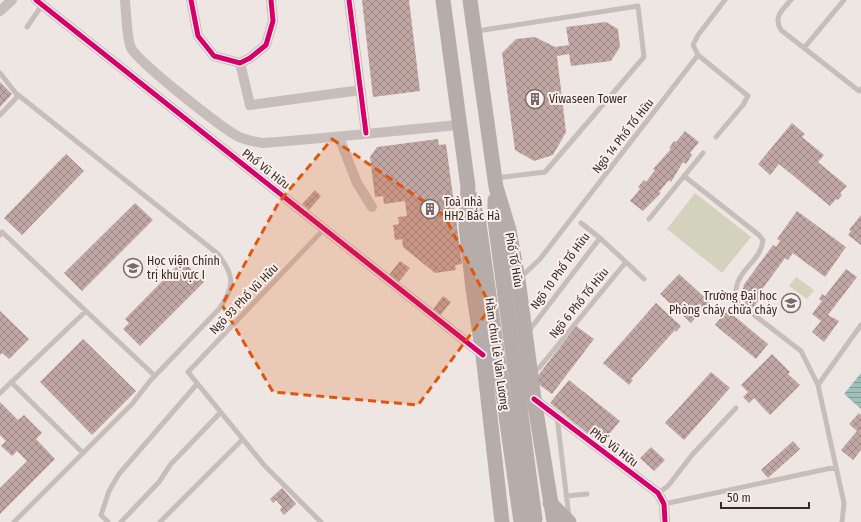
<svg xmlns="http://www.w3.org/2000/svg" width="861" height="522" viewBox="0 0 861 522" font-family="'Fira Sans Condensed',sans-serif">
	<defs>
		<pattern id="water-rules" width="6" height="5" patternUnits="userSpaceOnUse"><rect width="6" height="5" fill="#9fc0b9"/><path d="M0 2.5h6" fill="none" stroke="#839c96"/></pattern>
		<pattern id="building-cross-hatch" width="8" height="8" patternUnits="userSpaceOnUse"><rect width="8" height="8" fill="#c1a7a4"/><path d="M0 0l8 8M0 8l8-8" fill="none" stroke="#9e8886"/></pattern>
	</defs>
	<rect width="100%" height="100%" fill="#eee6e2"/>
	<path fill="#d2d2bd" d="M695 193 751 237 722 273 667 229Z
		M796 277 814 290 807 299 789 286Z"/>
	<path fill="url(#water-rules)" d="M861 373V409L844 394Z"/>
	<path fill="url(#building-cross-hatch)" d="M362 0H409L420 91 373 97Z
		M606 22 618 29 620 47 611 61 571 66 569 54 557 56 566 132 553 155 534 161 515 150 502 53 516 39 535 37 555 47 569 45 566 27Z
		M0 82 12 94 0 107Z
		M792 123 805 134 802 137 824 155 818 162 847 186 840 193 842 195 838 200 836 199 830 206 779 164 770 175 758 164Z
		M685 131 699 142 690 153 692 155 686 164 683 162 671 182 669 180 659 192 661 193 643 211 630 201 640 189 638 187 644 180 646 182 655 170 653 169 671 149 669 148 674 141 676 142Z
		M438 139 439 145 446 144 462 264 455 265 456 270 435 273 403 247 402 239 395 240 393 225 399 224 398 217 407 216 405 201 384 204 383 196 375 197 370 157 377 147Z
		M66 154 84 171 22 235 4 218Z
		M315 190 321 196 309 210 302 204Z
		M135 203 153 220 82 291 64 273Z
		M797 211 846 247 825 277 793 253 788 260 785 258 758 295 761 297 752 309 739 300 742 295 740 293 744 287 743 286 773 245 776 247 780 241 777 239Z
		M861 215V245L848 235 851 231 849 230Z
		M400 261 410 268 397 284 388 276Z
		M186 264 204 282 140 346 123 329 129 323 125 319 177 266 181 270Z
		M846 269 857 277 828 315 839 321 824 342 812 332 821 321 812 314 822 301 819 299 822 294 825 296Z
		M679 274 710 302 691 323 660 294Z
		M443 296 451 302 438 318 431 312Z
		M656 303 681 326 676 332 675 330 631 379 633 380 629 385 603 363Z
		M727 310 768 344 756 359 715 325Z
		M0 311 29 339 9 359 2 353 0 355Z
		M576 326 594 339 552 394 534 381Z
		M83 339 136 391 92 435 40 382Z
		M772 354 790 372 788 374 800 385 770 415 754 398 749 403 743 397 748 392 741 385Z
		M711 372 730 388 684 440 665 423Z
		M569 380 620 421 601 444 550 403Z
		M0 402 18 420 24 415 42 433 36 439 55 459 0 514V488L27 461 17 451 12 456 1 446 6 441 0 435Z
		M859 413 861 415V450L853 460 841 450 857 431 849 424Z
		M793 441 800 449 768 478 761 470Z
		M651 447 665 460 654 471 640 458Z
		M282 488 296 504 284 515 280 510 282 507 276 500 273 503 270 499Z"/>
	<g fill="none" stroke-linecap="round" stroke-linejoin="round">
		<path stroke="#c7bebb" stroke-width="5" d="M791 0C782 10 773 17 781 30L859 91 861 89
			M27 27 42 5
			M477 31 638 6 644 57 545 172 496 178
			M804 48 844 0
			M698 55 748 96 743 105 716 137
			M0 73 18 96 0 115
			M684 176 759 235 763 240C761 264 732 269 736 301L801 351 818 385 844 503 842 522
			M649 219 703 153
			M0 235 2 232 155 376
			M600 238 626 262
			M520 278 540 259 698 55 693 45 698 35 725 0
			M528 332 600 238 581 223
			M533 372 539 368 626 262 644 279
			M11 382 83 453
			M818 385 861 325
			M0 393 86 311
			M557 417 569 517
			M658 493 668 486 692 455 736 408
			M566 496 587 494
			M664 504 836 467
			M14 522 132 404 150 381 219 309C235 286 235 276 218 254L17 94
			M108 522 101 515 109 491 119 474 197 384
			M121 522 159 482 171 464 220 413
			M160 522 242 440
			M321 522 264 465 188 372 325 228"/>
		<path stroke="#c7bebb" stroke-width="10" d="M36 0 483 355
			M125 0C126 10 127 41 131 48 138 62 223 129 239 137 247 140 254 142 263 143 328 138 393 131 459 125
			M191 0 198 36 214 56 240 63 250 58 266 45 273 21 271 0
			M349 0 366 133
			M0 11 12 0
			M240 63 250 105 361 90
			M339 137 357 183 372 207
			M534 399 658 493 664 504 665 522"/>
		<path stroke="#b6adaa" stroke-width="15" d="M443 0 468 187 466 226 473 289 483 355 502 522
			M470 0 496 187 509 230 518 279 534 399 554 522
			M471 198 479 224 521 522
			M495 200V221L535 519
			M550 503 569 522"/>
		<g stroke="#faefea" stroke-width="8">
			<path id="cycleway" d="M36 0 483 355
				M191 0 198 36 214 56 240 63 250 58 266 45 273 21 271 0
				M349 0 366 133
				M534 399 658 493 664 504 665 522"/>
		</g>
		<use href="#cycleway" stroke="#d6006c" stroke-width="5"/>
	</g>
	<path fill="#df570d" fill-opacity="0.2" stroke="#df570d" stroke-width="3" stroke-dasharray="8 5" stroke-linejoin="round" d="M332 139 444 215 491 307 418 405 273 392 222 305 279 202Z"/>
	<defs>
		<g id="building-ring" transform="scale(1)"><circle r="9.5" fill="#faefea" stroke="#786c6a" stroke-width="1.5"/><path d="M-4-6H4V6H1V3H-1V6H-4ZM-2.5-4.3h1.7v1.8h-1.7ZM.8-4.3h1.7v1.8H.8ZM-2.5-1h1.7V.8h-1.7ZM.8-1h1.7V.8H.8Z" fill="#786c6a"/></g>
		<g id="university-ring" transform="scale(1)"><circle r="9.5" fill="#faefea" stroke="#786c6a" stroke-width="1.5"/><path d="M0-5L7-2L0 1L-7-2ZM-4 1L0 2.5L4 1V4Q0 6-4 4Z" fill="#786c6a"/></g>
	</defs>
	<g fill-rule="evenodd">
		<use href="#building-ring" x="535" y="99"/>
		<use href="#building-ring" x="430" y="209"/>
		<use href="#university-ring" x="133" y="268"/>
		<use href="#university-ring" x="791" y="303"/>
	</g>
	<g text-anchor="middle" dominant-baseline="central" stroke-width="4" stroke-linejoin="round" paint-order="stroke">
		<g font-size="12" fill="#382b29" stroke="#faefea" text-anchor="start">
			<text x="549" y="99">Viwaseen Tower</text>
			<text x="444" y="202">Toà nhà<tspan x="444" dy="14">HH2 Bắc Hà</tspan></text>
			<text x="147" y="261">Học viện Chính<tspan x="147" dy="14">trị khu vực I</tspan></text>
			<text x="777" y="296" text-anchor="end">Trường Đại học<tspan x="777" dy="14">Phòng cháy chữa cháy</tspan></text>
		</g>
		<g font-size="12" fill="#382b29" stroke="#faefea">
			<text transform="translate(623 136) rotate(-52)">Ngõ 14 Phố Tố Hữu</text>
			<text transform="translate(266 169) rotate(38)">Phố Vũ Hữu</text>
			<text transform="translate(514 260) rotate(80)">Phố Tố Hữu</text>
			<text transform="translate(560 271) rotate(-54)">Ngõ 10 Phố Tố Hữu</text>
			<text transform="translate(244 299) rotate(-46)">Ngõ 93 Phố Vũ Hữu</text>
			<text transform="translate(579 303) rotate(-51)">Ngõ 6 Phố Tố Hữu</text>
			<text transform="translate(497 354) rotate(82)">Hầm chui Lê Văn Lương</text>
			<text transform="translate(614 447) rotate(37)">Phố Vũ Hữu</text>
		</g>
	</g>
	<path d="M721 502v6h88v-6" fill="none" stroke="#382b29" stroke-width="2"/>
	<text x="727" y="502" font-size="12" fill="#382b29" stroke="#faefea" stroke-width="3" paint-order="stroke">50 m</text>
</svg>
